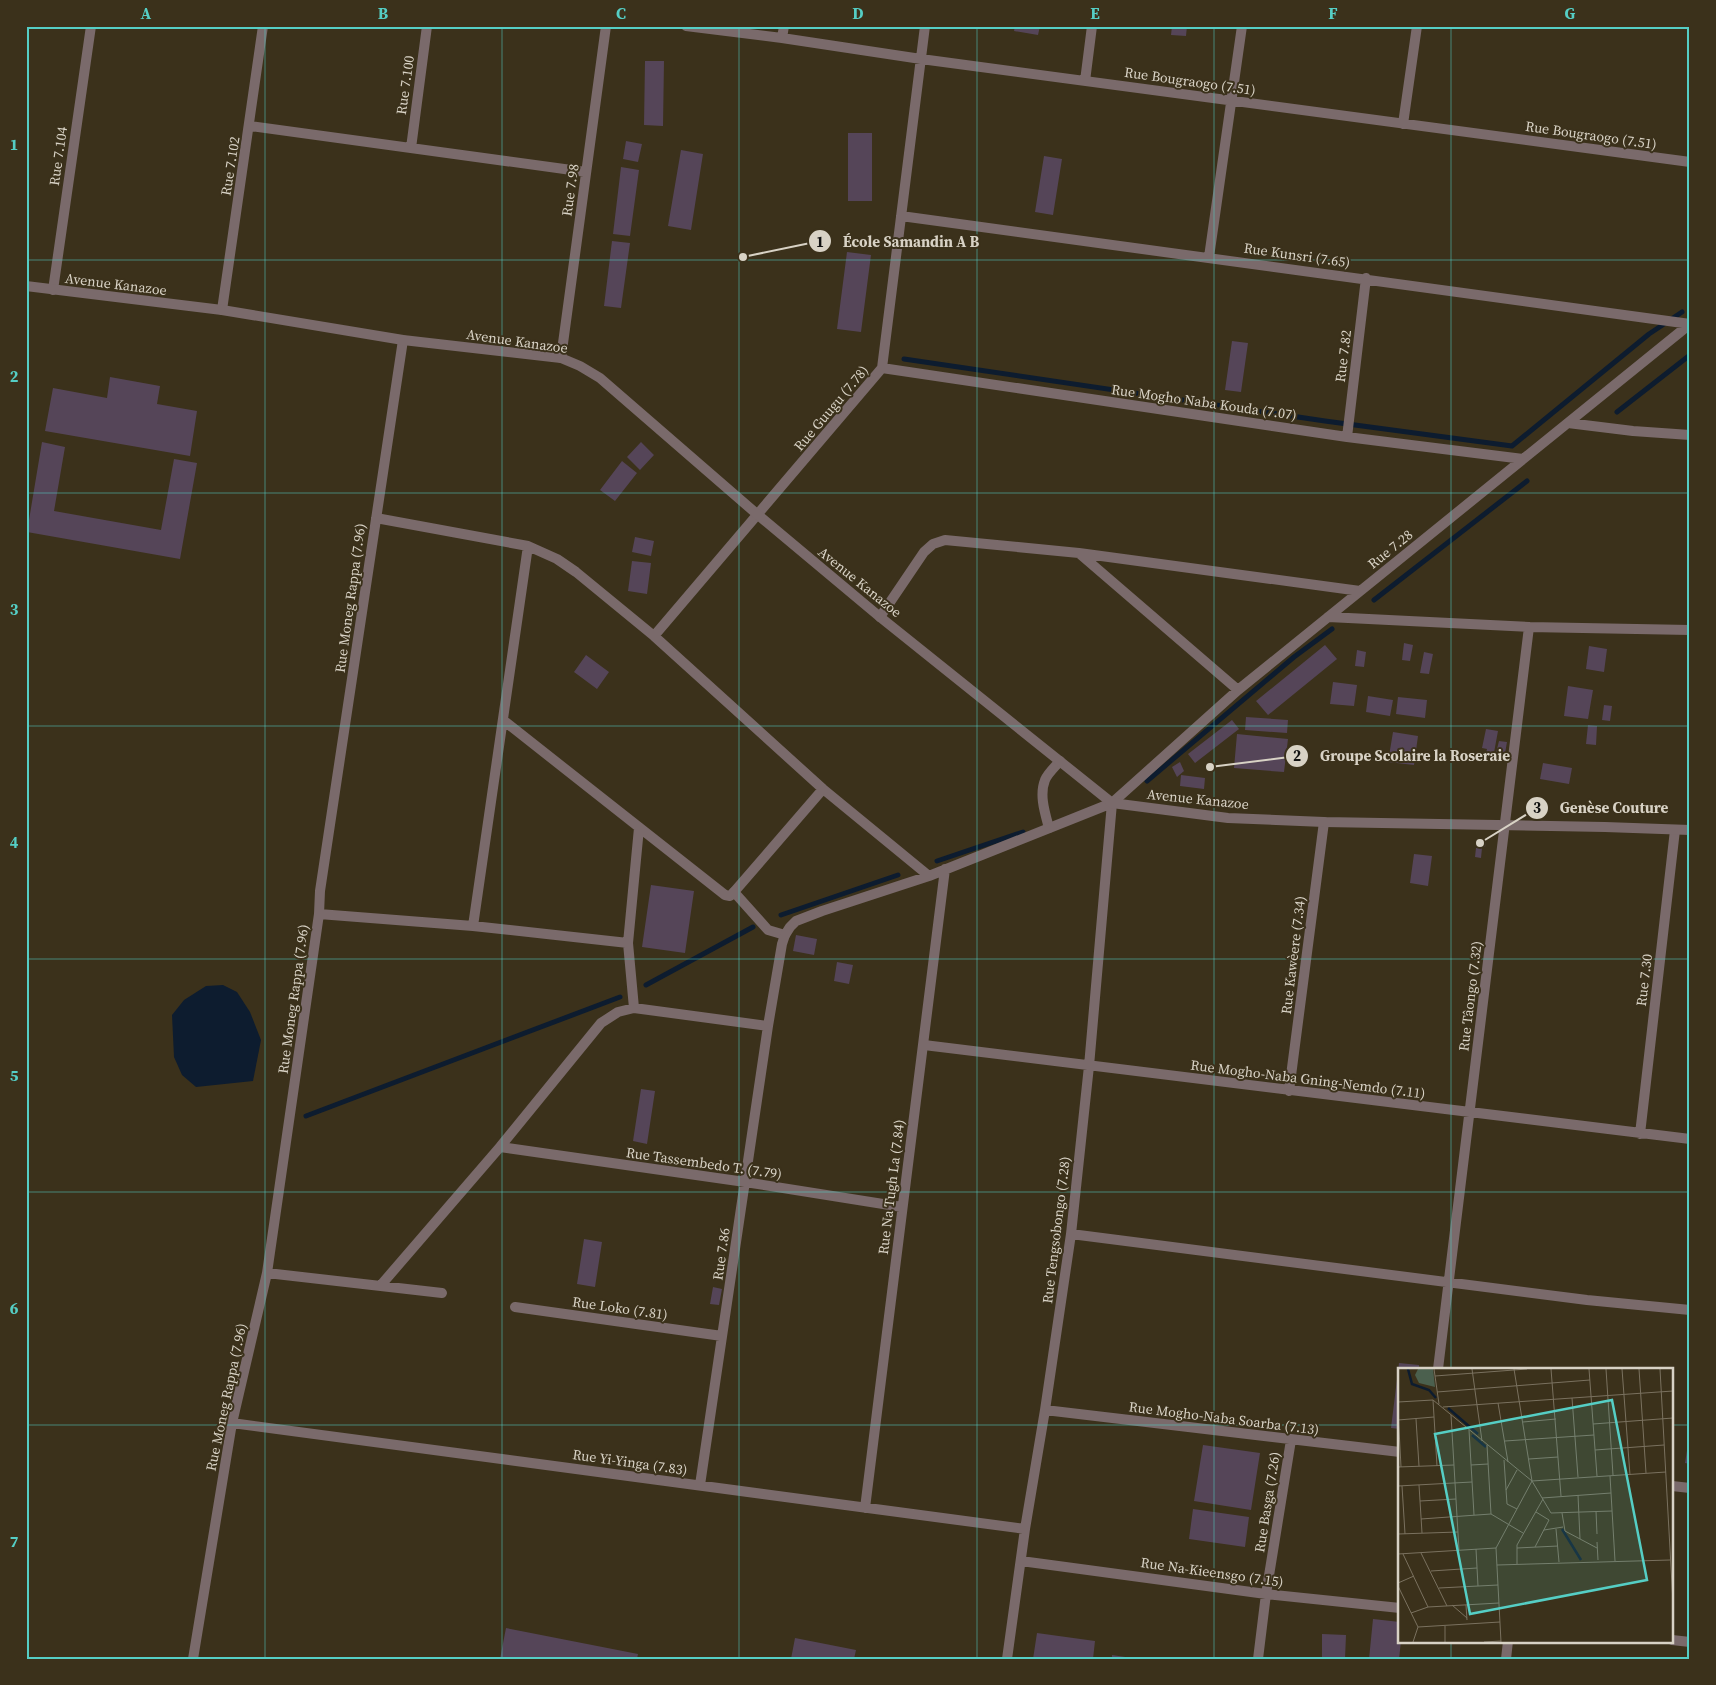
<svg xmlns="http://www.w3.org/2000/svg" width="1716" height="1685" viewBox="0 0 1716 1685" font-family="'Source Serif 4',serif">
	<rect width="100%" height="100%" fill="#3b311b"/>
	<path fill="#0d1c2f" d="M223 985 237 992 250 1012 261 1040 253 1081 196 1087 182 1075 174 1057 172 1015 184 1000 206 986Z"/>
	<g fill="none" stroke-linecap="round" stroke-linejoin="round">
		<path stroke="#0d1c2f" stroke-width="5" d="M904 359 1325 421 1512 446 1649 334 1682 312
			M1617 412 1690 355
			M1374 600 1527 481
			M1147 781 1294 657 1332 629
			M937 861 1023 832
			M781 915 898 875
			M646 985 753 927
			M306 1116 620 997"/>
	</g>
	<path fill="#554558" d="M1015 26H1040L1038 35 1014 31Z
		M1172 26H1187L1186 36 1171 35Z
		M645 61H664L663 126 644 125Z
		M848 133H872V201H848Z
		M626 141 642 144 638 162 623 159Z
		M681 150 703 154 691 230 668 226Z
		M1044 156 1062 159 1053 215 1035 212Z
		M621 167 639 170 630 236 613 234Z
		M612 241 630 243 621 308 604 306Z
		M847 252 871 255 861 332 837 329Z
		M1232 341 1248 343 1241 392 1225 390Z
		M110 377 160 386 157 404 197 411 190 456 45 431 53 388 107 398Z
		M42 442 65 447 54 511 161 530 174 459 197 463 180 559 27 532Z
		M641 442 654 455 640 470 627 457Z
		M622 461 637 473 615 501 600 490Z
		M635 537 654 541 651 556 632 552Z
		M632 561 651 563 647 594 628 591Z
		M1404 643 1413 645 1410 661 1402 660Z
		M1325 645 1337 659 1268 715 1256 701Z
		M1589 646 1607 649 1604 672 1586 669Z
		M1357 650 1366 652 1364 667 1355 666Z
		M1424 652 1433 654 1429 674 1420 673Z
		M586 655 609 672 597 689 574 672Z
		M1333 682 1357 685 1354 706 1330 704Z
		M1568 686 1593 690 1588 719 1564 716Z
		M1368 696 1393 700 1390 716 1366 712Z
		M1398 697 1427 700 1425 718 1396 714Z
		M1604 705 1612 706 1610 721 1602 720Z
		M1246 717 1288 720 1287 733 1245 730Z
		M1232 720 1239 729 1195 763 1188 754Z
		M1588 725 1597 726 1596 745 1586 744Z
		M1486 729 1498 731 1493 758 1485 757 1487 749 1482 748Z
		M1393 732 1418 736 1414 765 1388 762Z
		M1237 734 1288 739 1284 772 1234 768Z
		M1499 741 1507 742 1504 759 1495 757Z
		M1180 762 1184 771 1177 777 1172 767Z
		M1543 763 1572 768 1569 784 1540 779Z
		M1181 775 1205 778 1204 789 1180 786Z
		M1476 841 1486 842 1485 847 1476 846Z
		M1476 848H1482L1481 858 1475 857Z
		M1414 854 1432 856 1428 886 1410 883Z
		M651 885 694 891 685 953 642 947Z
		M796 935 817 939 814 955 793 951Z
		M837 962 853 965 849 984 834 981Z
		M641 1089 655 1091 647 1144 633 1141Z
		M584 1239 602 1242 595 1287 577 1284Z
		M713 1287 722 1289 719 1305 710 1304Z
		M1399 1363 1419 1365V1369H1400V1429L1391 1428Z
		M1689 1438H1690V1464L1685 1463Z
		M1203 1445 1260 1453 1251 1510 1194 1501Z
		M1193 1509 1249 1517 1245 1547 1189 1539Z
		M1373 1619 1400 1622V1641H1401L1399 1659H1369Z
		M506 1628 638 1654 637 1659H500Z
		M1037 1633 1095 1641 1093 1659H1033Z
		M1322 1634 1346 1635 1345 1659H1322Z
		M795 1638 856 1650 854 1659H791Z
		M1112 1655 1132 1658V1659H1112Z"/>
	<g fill="none" stroke-linecap="round" stroke-linejoin="round">
		<path stroke="#7a6a6b" stroke-width="10" d="M1049 828C1045 813 1039 795 1045 780 1048 773 1055 767 1060 761
			M734 892 768 930 785 935"/>
		<path stroke="#7a6a6b" stroke-width="10" d="M686 26 782 38 921 59 1690 162
			M782 38 784 26
			M1085 81 1092 26
			M1403 124 1417 26
			M250 126 586 172
			M411 148 427 26
			M901 216 1690 324
			M1209 257 1242 26
			M53 290 91 26
			M222 310 263 26
			M561 358 606 26
			M882 368 1347 437 1523 459
			M1568 423 1633 431 1690 435
			M1347 437 1366 278
			M376 518 528 546 557 559 576 572 654 636 823 789 929 876
			M1080 554 1238 690
			M880 617 924 552 933 544 945 540 1079 553 1360 591
			M1328 617 1529 627 1690 630
			M654 636 882 368 925 26
			M503 720 725 895 730 896 734 892 823 789
			M319 914 473 926 628 943
			M473 926 528 546
			M634 1008 628 943 639 828
			M924 1045 1690 1139
			M1289 1091 1324 822
			M1640 1134 1675 830
			M500 1147 745 1182 902 1207
			M1071 1234 1587 1300 1690 1310
			M267 1273 442 1293
			M381 1285 500 1147 601 1023 618 1012 634 1008 768 1026
			M515 1307 722 1336
			M1438 1369 1529 627
			M1045 1410 1400 1452
			M232 1423 1025 1529
			M700 1485 768 1026 782 944 785 935 790 927 796 921 822 911 929 876 1112 803 1238 690 1690 324
			M1672 1486 1690 1488
			M865 1508 945 869
			M1021 1561 1266 1594 1400 1608
			M1672 1640 1690 1642
			M193 1659 232 1423 267 1273 319 914 320 891 403 340
			M1007 1659 1025 1529 1045 1410 1071 1234 1089 1066 1112 803
			M1258 1659 1266 1594 1291 1440
			M1506 1659 1508 1641"/>
		<path stroke="#7a6a6b" stroke-width="10" d="M26 286 222 310 403 340 561 358 580 366 600 378 758 515 880 617 1112 803 1228 818 1324 822 1605 827 1690 830"/>
	</g>
	<path fill="none" stroke="#55cec5" stroke-width="1" stroke-opacity="0.55" d="M265 26V1659M502 26V1659M739 26V1659M977 26V1659M1214 26V1659M1451 26V1369M26 260H1690M26 493H1690M26 726H1690M26 959H1690M26 1192H1690M26 1425H1400M1672 1425H1690M1451 1641V1659"/>
	<g text-anchor="middle" dominant-baseline="central" stroke-width="4" stroke-linejoin="round" paint-order="stroke">
		<g font-size="14" fill="#d8d2c5" stroke="#3b311b">
			<text transform="translate(1190 81) rotate(8)">Rue Bougraogo (7.51)</text>
			<text transform="translate(405 85) rotate(-82)">Rue 7.100</text>
			<text transform="translate(1591 135) rotate(8)">Rue Bougraogo (7.51)</text>
			<text transform="translate(58 156) rotate(-82)">Rue 7.104</text>
			<text transform="translate(230 166) rotate(-81)">Rue 7.102</text>
			<text transform="translate(570 190) rotate(-82)">Rue 7.98</text>
			<text transform="translate(1297 255) rotate(8)">Rue Kunsri (7.65)</text>
			<text transform="translate(116 284) rotate(7)">Avenue Kanazoe</text>
			<text transform="translate(517 341) rotate(8)">Avenue Kanazoe</text>
			<text transform="translate(1343 356) rotate(-83)">Rue 7.82</text>
			<text transform="translate(1204 402) rotate(8)">Rue Mogho Naba Kouda (7.07)</text>
			<text transform="translate(831 408) rotate(-50)">Rue Guugu (7.78)</text>
			<text transform="translate(1390 549) rotate(-39)">Rue 7.28</text>
			<text transform="translate(860 582) rotate(39)">Avenue Kanazoe</text>
			<text transform="translate(350 598) rotate(-82)">Rue Moneg Rappa (7.96)</text>
			<text transform="translate(1198 799) rotate(6)">Avenue Kanazoe</text>
			<text transform="translate(1293 955) rotate(-83)">Rue Kawèere (7.34)</text>
			<text transform="translate(1644 980) rotate(-83)">Rue 7.30</text>
			<text transform="translate(1470 996) rotate(-83)">Rue Tâongo (7.32)</text>
			<text transform="translate(293 999) rotate(-82)">Rue Moneg Rappa (7.96)</text>
			<text transform="translate(1308 1079) rotate(7)">Rue Mogho-Naba Gning-Nemdo (7.11)</text>
			<text transform="translate(704 1163) rotate(8)">Rue Tassembedo T. (7.79)</text>
			<text transform="translate(891 1187) rotate(-83)">Rue Na Tugh La (7.84)</text>
			<text transform="translate(1056 1230) rotate(-83)">Rue Tengsobongo (7.28)</text>
			<text transform="translate(721 1254) rotate(-82)">Rue 7.86</text>
			<text transform="translate(620 1308) rotate(8)">Rue Loko (7.81)</text>
			<text transform="translate(226 1397) rotate(-78)">Rue Moneg Rappa (7.96)</text>
			<text transform="translate(1224 1418) rotate(7)">Rue Mogho-Naba Soarba (7.13)</text>
			<text transform="translate(630 1462) rotate(8)">Rue Yi-Yinga (7.83)</text>
			<text transform="translate(1267 1502) rotate(-81)">Rue Basga (7.26)</text>
			<text transform="translate(1212 1572) rotate(8)">Rue Na-Kieensgo (7.15)</text>
		</g>
	</g>
	<g transform="translate(1398 1368)">
		<rect width="275" height="275" fill="#3b311b"/>
		<path d="M20 1H35L37 19 21 15 17 7Z" fill="#4b604e"/>
		<path fill="none" stroke="#0d1c2f" stroke-width="2.5" d="M10 1 14 16 31 22 38 30M50 40 80 66M74 67 88 79M164 161 183 192"/>
		<path fill="none" stroke="#7a715f" stroke-width="1" d="M36 1 41 36M74 1 84 73M153 1 163 128M191 1 199 108M208 1 215 107M224 1 232 107M241 1 248 105M262 1 275 235M37 8 129 1M39 24 192 12M174 30 180 109M35 32 134 113 153 145 214 143M35 32 39 98M0 34 35 32M100 35 110 94M45 39 275 23M0 42 3 99M53 47 61 182M18 51 21 98M0 52 36 49M125 54 158 51M195 56 275 50M71 62 76 147M107 73 196 67M89 77 93 146M197 82 266 77M131 91 160 89M106 92 109 136 119 141M73 97 90 96M0 99 56 97M212 108 217 193M134 113 268 104M21 117 24 165M0 118 74 114M4 118 7 166M108 122 119 102M180 127 182 171M144 130 213 125M22 133 58 131M198 143 199 166M164 145 167 163 199 180M23 151 93 146 125 165M158 161 161 194M146 162 165 159M0 166 60 164M199 174 200 192M137 179 151 152 138 144M119 180 160 178M78 181 80 218M23 185 49 238M0 186 98 180M5 186 30 239M119 196V177L145 131M99 197 272 192M33 203 79 200M0 215 16 208M0 218 20 259 15 274M41 220 100 217M54 237 69 250M68 237 69 252M13 245 30 239 101 235M47 258V274M20 259 102 254M86 274 103 273M103 274 98 180 134 113 116 1"/>
		<path fill="#55cec5" fill-opacity="0.15" stroke="#55cec5" stroke-width="2.5" d="M214 32 249 212 72 246 37 66Z"/>
		<rect width="275" height="275" fill="none" stroke="#d8d2c5" stroke-width="2.5"/>
	</g>
	<path fill="none" stroke="#d8d2c5" stroke-width="2" d="M743 257L820 241M1210 767L1297 756M1480 843L1537 808"/>
	<g fill="#d8d2c5" stroke="#3b311b" stroke-width="2">
		<circle cx="743" cy="257" r="5"/>
		<circle cx="1210" cy="767" r="5"/>
		<circle cx="1480" cy="843" r="5"/>
		<circle cx="820" cy="241" r="12"/>
		<circle cx="1297" cy="756" r="12"/>
		<circle cx="1537" cy="808" r="12"/>
	</g>
	<g font-size="15" text-anchor="middle" font-weight="bold" fill="#111">
		<text x="820" y="247">1</text>
		<text x="1297" y="761">2</text>
		<text x="1537" y="813">3</text>
	</g>
	<g font-size="15" text-anchor="middle" font-weight="bold" fill="#d8d2c5" stroke="#3b311b" stroke-width="4" stroke-linejoin="round" paint-order="stroke">
		<text x="911" y="247">École Samandin A B</text>
		<text x="1415" y="761">Groupe Scolaire la Roseraie</text>
		<text x="1614" y="813">Genèse Couture</text>
	</g>
	<rect width="1716" height="1685" fill="none" stroke="#3b311b" stroke-width="55"/>
	<rect x="28" y="28" width="1660" height="1630" fill="none" stroke="#55cec5" stroke-width="2"/>
	<g font-size="16" text-anchor="middle" font-weight="bold" fill="#55cec5">
		<text x="146" y="19">A</text>
		<text x="383" y="19">B</text>
		<text x="621" y="19">C</text>
		<text x="858" y="19">D</text>
		<text x="1095" y="19">E</text>
		<text x="1333" y="19">F</text>
		<text x="1570" y="19">G</text>
		<text x="14" y="150">1</text>
		<text x="14" y="382">2</text>
		<text x="14" y="615">3</text>
		<text x="14" y="848">4</text>
		<text x="14" y="1081">5</text>
		<text x="14" y="1314">6</text>
		<text x="14" y="1547">7</text>
	</g>
</svg>
